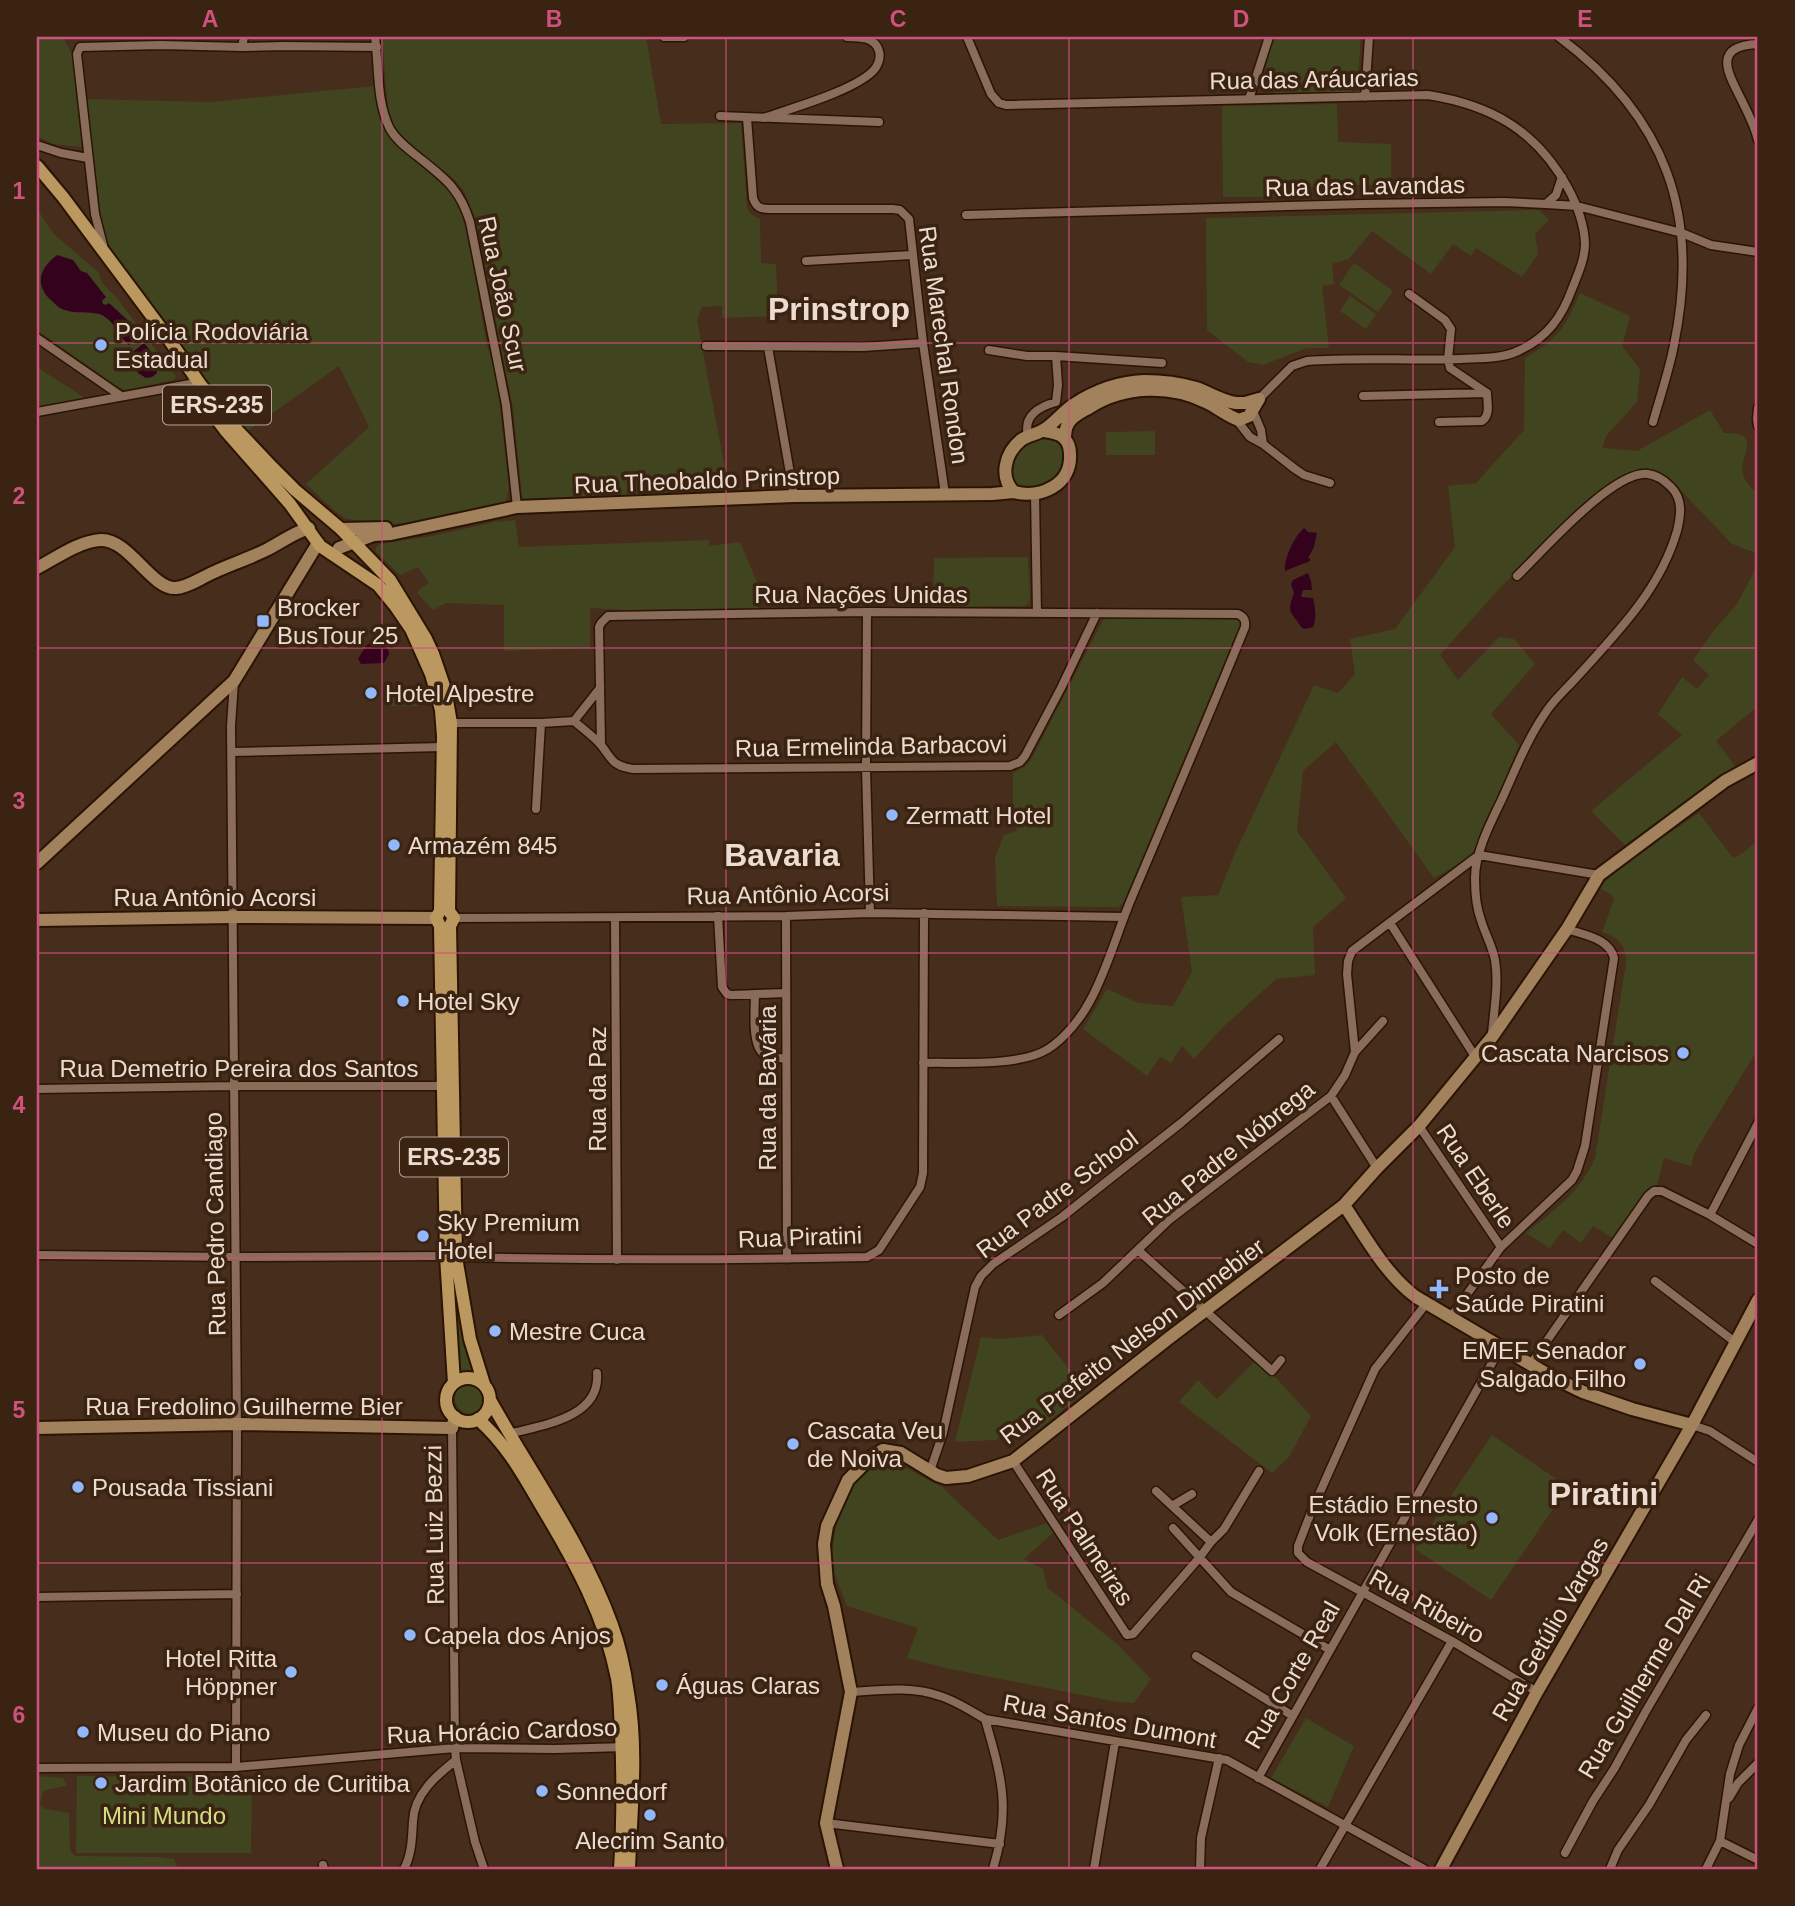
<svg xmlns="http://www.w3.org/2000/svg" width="1795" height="1906" viewBox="0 0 1795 1906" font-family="Helvetica,sans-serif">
	<rect width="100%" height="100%" fill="#462d1c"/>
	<path fill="#40451f" d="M37 37H65V42L72 53 82 147 53 144 37 136Z
		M382 37H646L661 124 741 123 747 208 752 215 760 219 761 263 776 264 778 316 722 318V306L702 307 697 320 729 490 524 500 522 496 513 408 477 223 464 191 456 181 403 138 395 127 390 117 387 99Z
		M1274 37H1361C1359 55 1361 78 1350 93L1278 94 1269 91C1261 74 1269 55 1274 37Z
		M374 86 381 119 392 139 447 186 458 204 464 222 474 270 486 341 496 374 509 487 506 503 427 521 393 524 347 519 337 513 306 484 369 427 339 366 246 432 200 376 109 252 103 230 85 99 211 102Z
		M1337 104 1338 142 1391 144V184L1309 187 1308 197H1223L1222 106Z
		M37 209 54 234 98 272 103 284 116 297 176 376 174 380 125 390 114 384 37 330Z
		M1539 210 1549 220 1535 234 1538 254 1522 277 1476 248 1471 256 1453 244 1431 274 1372 231 1349 259 1332 264 1334 284 1322 286 1329 348H1307L1263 365 1248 362 1207 330 1206 218Z
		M1354 263 1393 291 1378 312 1339 285Z
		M1580 293 1630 316 1622 346 1640 369 1637 402 1606 436 1602 448 1637 451 1710 410 1724 433C1763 432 1741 454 1742 471 1744 481 1751 488 1758 494V554L1732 544 1668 477 1651 471H1637L1616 481 1595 495 1498 590 1440 655 1458 680 1499 637 1514 639 1535 664 1491 714 1519 745 1476 849C1466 863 1449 869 1434 878L1336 742 1303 771 1297 831 1346 898 1313 927 1315 975 1276 979 1222 1028 1194 1059 1182 1046 1171 1063 1160 1057 1147 1076 1083 1029 1107 989 1139 1003 1173 1006 1192 972 1181 897 1218 895 1235 853 1314 685 1338 693 1355 674 1350 639 1395 629 1455 547 1448 486 1476 483 1524 430 1525 358C1558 339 1565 328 1580 293Z
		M1350 296 1376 314 1366 329 1340 311Z
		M37 367 85 398 40 407 37 405Z
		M1155 431V455H1106V432Z
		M1047 435C1052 437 1058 439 1062 443 1065 446 1065 448 1065 453 1068 475 1042 496 1021 487 1001 478 1011 450 1026 442 1032 438 1041 437 1047 435Z
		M515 520 519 547 709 540V546L740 542 757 582 758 609 626 610 590 608V648L504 651V605L446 603 433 610 417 593 419 590 429 583 418 567 400 575 376 552V548L379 544 432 536 495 522Z
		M1028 557 1030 598 1029 603 1025 606 933 607 934 558Z
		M1758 564V706L1716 741 1736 767 1718 778 1625 845 1591 811 1682 735 1658 714 1682 677 1697 689 1709 675 1693 660 1714 630 1737 604Z
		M1105 618 1238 619 1241 622 1124 902 1118 907 997 906 995 857 1004 835 1017 831 1013 816V773L1025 767 1031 760 1101 624Z
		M418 690 419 706H390V691Z
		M1699 813 1733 858 1743 853 1758 840V1049L1695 1152 1691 1166 1664 1158 1657 1185 1643 1197 1613 1238 1593 1226 1581 1243 1563 1230 1550 1248 1526 1233C1555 1209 1579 1194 1595 1158L1626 963C1626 944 1619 938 1602 932L1614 899 1612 895 1601 889V886C1628 857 1666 836 1699 813Z
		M455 1277H457L467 1355 475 1373 456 1375 454 1325Z
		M1042 1335 1086 1391 1038 1430 1028 1420 1018 1430 1011 1424 996 1440 955 1442 981 1337 1001 1339Z
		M1254 1362 1277 1379 1311 1416 1289 1457 1272 1473 1179 1402 1198 1380 1217 1399Z
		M455 1398a16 16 0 1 1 32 0a16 16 0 1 1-32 0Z
		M1492 1435 1568 1487 1491 1600 1415 1549Z
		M887 1458 942 1487 998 1540 1047 1523 1053 1533 1024 1559 1043 1569 1047 1587 1117 1644 1151 1679 1134 1703 1117 1702 950 1669 907 1658 918 1628 847 1606 831 1565 836 1524 851 1487 868 1469Z
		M1306 1718 1354 1746 1328 1807 1271 1778Z
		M37 1776 63 1778 67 1785C58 1789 51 1787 43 1792L40 1804 45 1809 69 1813 70 1850 75 1856 158 1857 174 1859 177 1866 176 1868 37 1869Z
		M77 1776 252 1777 251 1853H76Z"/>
	<path fill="#34021d" d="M57 255 73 260 81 271 87 273 106 297 102 301 103 304 106 305 109 303 134 326 132 328 140 337 129 345C118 336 114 319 99 314 88 311 76 314 65 310 60 309 56 305 52 301 34 285 39 269 57 255Z
		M144 343 154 355 157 373 152 377 146 378 138 373 131 356 134 351Z
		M1304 528 1308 532 1317 533 1314 547 1308 558H1310V561L1285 571C1284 558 1294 537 1304 528Z
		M1308 573 1311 581 1312 590H1303L1301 596 1302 597 1313 598C1315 607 1317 618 1313 627L1305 629 1302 628C1291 611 1286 614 1294 593L1291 584 1293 580Z
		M371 642 387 647 389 654 384 663 361 664 358 659 366 646Z"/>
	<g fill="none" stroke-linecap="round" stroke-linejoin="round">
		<g stroke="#2c1404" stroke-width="11">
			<path id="street" d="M375 37C379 67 376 101 390 129 396 140 407 148 417 156 444 178 459 187 470 222L506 405 517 507
				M664 37H684
				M967 37 991 94 999 103 1006 105 1428 95C1491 105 1536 130 1568 188 1577 205 1584 223 1585 243 1585 259 1578 274 1572 289 1562 317 1547 338 1518 351 1501 359 1480 358 1461 359 1410 361 1358 357 1307 361L1292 366 1259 399
				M1559 37C1666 117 1701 214 1674 345 1669 371 1660 397 1653 422
				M1758 44C1709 46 1730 76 1743 103 1749 115 1755 127 1758 140
				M242 47 244 37
				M1365 97 1369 37
				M1249 99 1269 37
				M720 116 879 122
				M747 118 753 198C756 207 760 209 769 209H893L900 210 909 219 923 343 945 494
				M764 118C792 108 853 91 873 71 878 66 881 58 879 51 875 37 860 37 847 37
				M37 145 61 153 88 158
				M1547 203 1556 195 1562 177
				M966 215 1362 204 1504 202 1546 204 1577 206 1682 233 1711 245 1758 252
				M103 245 95 214 77 54 80 47 161 45 242 47 284 46 377 47
				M806 261 912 255
				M1409 294 1445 320 1451 329 1448 359 1450 368 1487 393C1487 402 1491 415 1482 421L1439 422
				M37 338 121 396
				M706 346 863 347 923 343
				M768 347 794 496
				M989 350 1027 356H1056
				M1363 396 1487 393
				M1758 408 1757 419 1758 426
				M1253 411 1261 430 1263 444
				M37 412 190 384 196 379
				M1235 418 1250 437 1263 444 1295 469 1304 475 1330 483
				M1028 436C1023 416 1038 407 1056 402L1058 385 1056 356 1162 363
				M1035 494 1037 613
				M867 612 866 768 870 913
				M234 682 231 726 237 1424 236 1767
				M574 721C583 729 593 736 601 745 612 759 612 766 633 769L1010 766 1020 762 1025 756 1061 688 1097 613
				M451 723H541L574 721 600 688
				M601 745 599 627 601 623 608 616 867 612 1238 614C1244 617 1246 620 1245 627 1208 718 1170 807 1132 897 1117 932 1108 968 1090 1001 1081 1018 1065 1038 1048 1049 1019 1067 958 1062 923 1063
				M232 752 442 747
				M536 809 541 723
				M718 916 722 987 727 994 731 995 786 993
				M786 916 787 1259
				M454 918 786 916 870 913 1123 917
				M615 918 617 1260
				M1390 923 1476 1058
				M755 994C755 1008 751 1046 764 1054 770 1057 779 1058 786 1059
				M1492 1034C1494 1010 1499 983 1495 960 1492 945 1485 934 1481 920 1476 907 1475 892 1475 878 1475 852 1491 822 1502 799 1516 768 1528 737 1548 709 1556 698 1567 688 1576 678 1616 634 1660 590 1677 531 1681 515 1683 499 1671 487 1665 481 1657 475 1648 474 1613 470 1542 552 1517 576
				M1355 1052 1383 1021
				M37 1089 233 1086H442
				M1331 1096 1377 1168
				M1419 1126 1501 1247
				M1710 1215 1758 1123
				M1139 1251 1272 1371 1281 1360
				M37 1255 236 1257 446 1256
				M456 1257C593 1260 730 1260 867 1257L879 1250 920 1187 923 1173 924 913
				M1655 1281 1735 1342
				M1426 1304 1375 1369 1312 1510 1298 1546V1553L1307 1562 1452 1641 1537 1692
				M1059 1315 1103 1283 1169 1220 1331 1096 1345 1075 1355 1052 1347 974 1348 961 1352 951 1479 855 1599 875
				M1450 1318 1501 1247 1572 1180 1577 1171 1585 1146 1614 958C1609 938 1584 935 1567 929
				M1530 1365 1648 1196 1654 1191H1662L1710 1215 1758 1244
				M1692 1425 1710 1431 1758 1462
				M452 1428 455 1748 456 1760 475 1842 484 1869
				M509 1434C542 1425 601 1418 597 1373
				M1013 1461 1127 1635 1133 1634 1200 1557 1211 1542 1224 1529 1259 1471
				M930 1471 943 1433 975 1287 981 1276 993 1264 1062 1217 1106 1182 1181 1123 1279 1039
				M1156 1491 1211 1542
				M1172 1506 1192 1494
				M1173 1528 1231 1592 1330 1650
				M37 1597 237 1594
				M1196 1656 1293 1716
				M851 1692C881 1690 912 1686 940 1696 956 1701 971 1711 985 1719L1227 1760 1424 1869
				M985 1719C1002 1778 1011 1809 993 1869
				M37 1768 236 1767 455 1748 555 1749 626 1747
				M1258 1778 1501 1347
				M1729 1798 1738 1783 1758 1763
				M826 1823 1000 1844
				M1720 1841 1758 1860
				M1565 1853 1593 1801 1614 1769 1646 1711 1758 1520
				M323 1865 324 1869
				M404 1869C412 1854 412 1837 413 1821 414 1794 437 1775 456 1760
				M1094 1869 1115 1742
				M1200 1869 1201 1838 1219 1758
				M1320 1869 1452 1641
				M1610 1869 1618 1850 1649 1805 1686 1740 1706 1715
				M1706 1869 1720 1841 1730 1774 1739 1745 1758 1708"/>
		</g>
		<g stroke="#2c1404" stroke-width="16">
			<path id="secondary" d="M1043 431C1050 432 1059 433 1064 438 1068 442 1070 449 1070 454 1072 485 1040 499 1014 492 999 477 1005 453 1021 440 1028 435 1038 434 1045 429 1055 422 1063 412 1073 405 1094 391 1119 382 1144 381 1162 381 1179 383 1196 388 1210 393 1222 401 1236 403H1245L1259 399
				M1065 438C1065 419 1075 416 1090 407 1124 386 1169 384 1206 402 1217 407 1227 416 1239 420L1249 416 1259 399
				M341 529 386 528
				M339 548 374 535 391 534 517 507 794 496 992 494 1014 492
				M37 568C56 558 79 541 101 540 129 539 152 590 176 588 187 587 196 581 206 576 225 566 246 560 266 550 280 543 293 533 309 528
				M37 863 234 681 318 543
				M37 920 233 917 436 918
				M1344 1205C1365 1236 1385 1274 1416 1297L1552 1377 1583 1392 1632 1409 1692 1425
				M37 1428 237 1424 452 1428 455 1417
				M837 1869 826 1823 851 1692 834 1606 827 1584 824 1544 827 1526 848 1480 871 1457 883 1450 901 1453 937 1475 946 1478 968 1476 1013 1461 1169 1338 1344 1205 1377 1168 1419 1126 1492 1037 1567 929 1599 875 1725 781 1758 763
				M1441 1869 1537 1692 1692 1425 1758 1300"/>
		</g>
		<g stroke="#2c1404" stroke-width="16">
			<path id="primary" d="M37 166 63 197 163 331 200 384 238 431 272 467 295 490 341 529 390 580 426 639 433 654 445 689 451 723 449 911 454 918 450 926 456 1257 470 1339 484 1384
				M197 393 225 430 290 504 320 546 378 585 396 607 411 629 431 674 441 710 443 736 440 911 436 918 440 926 446 1256 454 1383
				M446 1400a22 22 0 1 1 44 0a22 22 0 1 1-44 0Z
				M490 1400C531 1473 584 1547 612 1625 620 1647 625 1671 628 1693 638 1750 631 1811 629 1869
				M478 1419C508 1446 523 1475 543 1509 575 1562 605 1617 617 1678 620 1696 620 1714 621 1731 623 1777 623 1823 620 1869"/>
		</g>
		<use href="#street" stroke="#896c59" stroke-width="8"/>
		<use href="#secondary" stroke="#a1825c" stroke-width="12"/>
		<use href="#primary" stroke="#ba985f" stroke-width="12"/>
	</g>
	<path fill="none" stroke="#cf527e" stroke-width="2" stroke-opacity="0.55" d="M382 37V1869M726 37V1869M1069 37V1869M1413 37V1869M37 343H1758M37 648H1758M37 953H1758M37 1258H1758M37 1563H1758"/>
	<g fill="#92b7fd" stroke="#3b2312" stroke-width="2.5">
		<circle cx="101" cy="345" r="7"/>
		<rect x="256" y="614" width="14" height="14" rx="3.5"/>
		<circle cx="371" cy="693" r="7"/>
		<circle cx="892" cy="815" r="7"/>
		<circle cx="394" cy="845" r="7"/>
		<circle cx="403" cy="1001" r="7"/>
		<circle cx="1683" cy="1053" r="7"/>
		<circle cx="423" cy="1236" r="7"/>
		<path d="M1435.5 1278.5h7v7h7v7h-7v7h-7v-7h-7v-7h7z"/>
		<circle cx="495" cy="1331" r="7"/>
		<circle cx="1640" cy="1364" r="7"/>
		<circle cx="793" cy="1444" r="7"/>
		<circle cx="78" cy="1487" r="7"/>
		<circle cx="1492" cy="1518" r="7"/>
		<circle cx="410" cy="1635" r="7"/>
		<circle cx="291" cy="1672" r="7"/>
		<circle cx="662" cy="1685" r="7"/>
		<circle cx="83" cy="1732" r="7"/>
		<circle cx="101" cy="1783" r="7"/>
		<circle cx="542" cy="1791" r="7"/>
		<circle cx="650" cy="1815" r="7"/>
	</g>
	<g text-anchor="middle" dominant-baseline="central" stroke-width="7" stroke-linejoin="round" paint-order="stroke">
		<g fill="#3b2312" stroke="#b7a497" stroke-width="2">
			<rect x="163" y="385.5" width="108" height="39" rx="5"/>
			<rect x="400" y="1137.5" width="108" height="39" rx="5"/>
		</g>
		<g font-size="23" font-weight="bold" fill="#ecdbd0">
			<text x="217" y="405">ERS-235</text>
			<text x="454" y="1157">ERS-235</text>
		</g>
		<g font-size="24" fill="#ecdbd0" stroke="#3b2312">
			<text transform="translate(1314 79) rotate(-1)">Rua das Aráucarias</text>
			<text transform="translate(1365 186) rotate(-1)">Rua das Lavandas</text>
			<text transform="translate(503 294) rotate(78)">Rua João Scur</text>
			<text transform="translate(944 345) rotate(82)">Rua Marechal Rondon</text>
			<text transform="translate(707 480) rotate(-2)">Rua Theobaldo Prinstrop</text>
			<text x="861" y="594">Rua Nações Unidas</text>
			<text transform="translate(871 746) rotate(-1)">Rua Ermelinda Barbacovi</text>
			<text transform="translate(788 894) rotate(-1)">Rua Antônio Acorsi</text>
			<text x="215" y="897">Rua Antônio Acorsi</text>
			<text x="239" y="1068">Rua Demetrio Pereira dos Santos</text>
			<text transform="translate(767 1088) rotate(-90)">Rua da Bavária</text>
			<text transform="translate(597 1089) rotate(-90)">Rua da Paz</text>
			<text transform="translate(1228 1153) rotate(-39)">Rua Padre Nóbrega</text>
			<text transform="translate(1476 1176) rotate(56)">Rua Eberle</text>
			<text transform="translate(1057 1194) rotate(-37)">Rua Padre School</text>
			<text transform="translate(215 1224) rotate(-91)">Rua Pedro Candiago</text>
			<text transform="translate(800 1237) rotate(-2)">Rua Piratini</text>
			<text transform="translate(1132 1341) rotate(-37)">Rua Prefeito Nelson Dinnebier</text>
			<text x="244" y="1406">Rua Fredolino Guilherme Bier</text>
			<text transform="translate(434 1525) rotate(-91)">Rua Luiz Bezzi</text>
			<text transform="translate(1085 1537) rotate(57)">Rua Palmeiras</text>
			<text transform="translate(1427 1606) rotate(29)">Rua Ribeiro</text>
			<text transform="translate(1550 1629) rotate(-60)">Rua Getúlio Vargas</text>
			<text transform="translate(1292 1675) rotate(-60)">Rua Corte Real</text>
			<text transform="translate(1644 1676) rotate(-59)">Rua Guilherme Dal Ri</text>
			<text transform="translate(1110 1721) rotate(10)">Rua Santos Dumont</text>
			<text transform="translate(502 1731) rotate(-2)">Rua Horácio Cardoso</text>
		</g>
		<g font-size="24" fill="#ecdbd0" stroke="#3b2312" text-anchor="start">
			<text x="115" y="331">Polícia Rodoviária<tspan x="115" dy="28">Estadual</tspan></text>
			<text x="277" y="607">Brocker<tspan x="277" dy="28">BusTour 25</tspan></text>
			<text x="385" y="693">Hotel Alpestre</text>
			<text x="906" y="815">Zermatt Hotel</text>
			<text x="408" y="845">Armazém 845</text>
			<text x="417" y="1001">Hotel Sky</text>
			<text x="1669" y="1053" text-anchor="end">Cascata Narcisos</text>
			<text x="437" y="1222">Sky Premium<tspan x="437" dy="28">Hotel</tspan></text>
			<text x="1455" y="1275">Posto de<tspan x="1455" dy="28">Saúde Piratini</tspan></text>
			<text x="509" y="1331">Mestre Cuca</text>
			<text x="1626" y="1350" text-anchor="end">EMEF Senador<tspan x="1626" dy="28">Salgado Filho</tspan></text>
			<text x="807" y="1430">Cascata Veu<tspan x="807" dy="28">de Noiva</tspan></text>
			<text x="92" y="1487">Pousada Tissiani</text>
			<text x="1478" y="1504" text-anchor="end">Estádio Ernesto<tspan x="1478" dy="28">Volk (Ernestão)</tspan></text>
			<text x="424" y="1635">Capela dos Anjos</text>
			<text x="277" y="1658" text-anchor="end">Hotel Ritta<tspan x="277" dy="28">Höppner</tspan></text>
			<text x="676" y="1685">Águas Claras</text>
			<text x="97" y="1732">Museu do Piano</text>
			<text x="115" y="1783">Jardim Botânico de Curitiba</text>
			<text x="556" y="1791">Sonnedorf</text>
			<text x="650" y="1840" text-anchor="middle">Alecrim Santo</text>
		</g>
		<g font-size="24" fill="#d3df85" stroke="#3b2312">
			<text x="164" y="1815">Mini Mundo</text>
		</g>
		<g font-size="32" font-weight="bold" fill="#ecdbd0" stroke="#3b2312">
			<text x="839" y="309">Prinstrop</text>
			<text x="782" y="855">Bavaria</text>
			<text x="1604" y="1494">Piratini</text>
		</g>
	</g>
	<rect width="1795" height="1906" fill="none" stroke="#3b2312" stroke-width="77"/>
	<rect x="38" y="38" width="1718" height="1830" fill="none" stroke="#cf527e" stroke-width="2.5"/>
	<g font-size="23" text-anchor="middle" font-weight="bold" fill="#cf527e">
		<text x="210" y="27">A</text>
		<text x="554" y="27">B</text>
		<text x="898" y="27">C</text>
		<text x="1241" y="27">D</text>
		<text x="1585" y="27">E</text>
		<text x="19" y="199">1</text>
		<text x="19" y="504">2</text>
		<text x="19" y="809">3</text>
		<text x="19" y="1113">4</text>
		<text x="19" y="1418">5</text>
		<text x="19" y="1723">6</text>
	</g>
</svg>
